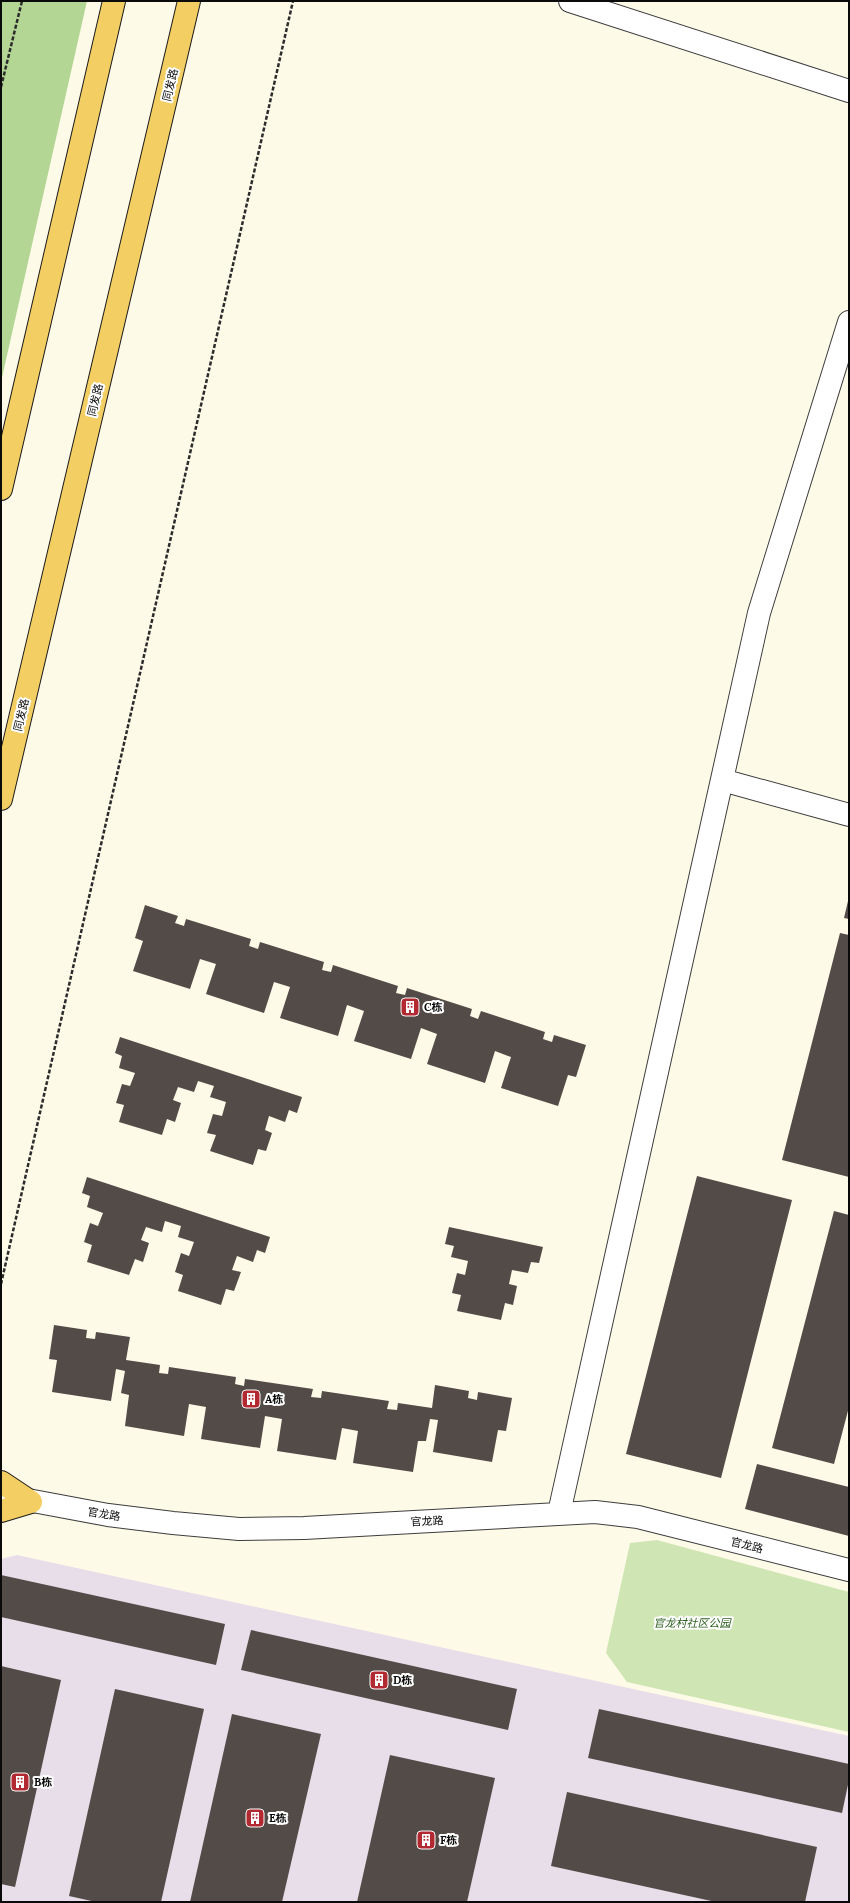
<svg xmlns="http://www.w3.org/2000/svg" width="850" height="1903" viewBox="0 0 850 1903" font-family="Lora,'Noto Sans SC',serif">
	<rect width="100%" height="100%" fill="#fefae8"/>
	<path fill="#e8dee9" d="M17 1555 849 1736V1902H1V1559Z"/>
	<path fill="#cfe6b4" d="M657 1540 849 1592V1732L627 1682 606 1653 630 1543Z"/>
	<path fill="#b3d694" d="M1 1H87L1 382Z"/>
	<path fill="#524b47" d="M848 901H849V919L844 918Z
		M145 905 178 916 175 923 184 926 186 919 251 939 249 946 258 949 260 942 324 962 322 970 331 972 333 965 398 986 396 993 405 995 407 988 472 1009 470 1016 478 1019 481 1011 545 1032 543 1039 552 1042 554 1035 586 1045 576 1077 568 1075 558 1106 501 1088 511 1057 495 1051 485 1083 427 1064 437 1034 421 1028 411 1059 354 1041 364 1011 347 1005 338 1036 280 1018 290 987 274 982 264 1013 206 994 216 964 200 959 190 989 133 971 143 941 135 938Z
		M840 933 849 935V1177L782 1160Z
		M120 1037 302 1097 297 1113 289 1110 285 1122 269 1116 265 1130 272 1133 266 1151 258 1149 253 1165 210 1151 216 1135 207 1133 213 1114 222 1116 226 1102 210 1097 214 1086 198 1081 194 1092 178 1087 173 1100 181 1103 175 1122 167 1119 162 1135 119 1122 124 1105 116 1103 122 1084 130 1086 135 1073 119 1068 122 1056 115 1053Z
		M697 1176 792 1200 721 1478 626 1454Z
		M87 1177 270 1237 265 1253 257 1250 253 1262 237 1256 232 1270 241 1272 234 1291 226 1289 221 1305 178 1291 183 1275 175 1272 181 1253 189 1256 194 1242 178 1237 181 1226 165 1221 162 1232 146 1227 141 1240 149 1243 143 1262 135 1259 129 1275 87 1262 92 1245 84 1242 90 1223 98 1226 103 1213 87 1207 90 1196 82 1193Z
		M834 1211 849 1215V1407L834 1464 772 1448Z
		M449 1227 543 1247 539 1263 531 1262 528 1273 512 1270 509 1284 517 1286 513 1305 505 1303 501 1320 457 1311 461 1295 452 1293 457 1273 465 1275 468 1261 451 1257 454 1246 445 1244Z
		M54 1325 87 1330 86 1338 95 1339 96 1332 130 1337 126 1360 160 1365 159 1373 168 1374 169 1367 236 1377 235 1384 244 1386 245 1379 313 1389 311 1397 321 1398 322 1391 389 1401 387 1409 397 1410 398 1403 432 1408 435 1385 469 1391 468 1398 477 1400 478 1392 512 1398 506 1431 498 1430 492 1462 433 1452 438 1420 430 1419 426 1441H418L413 1472 353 1463 358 1431 342 1428 336 1460 277 1451 282 1419 265 1416 260 1448 201 1439 206 1407 189 1404 184 1436 125 1426 129 1395 121 1393 125 1371 116 1369 111 1401 52 1392 57 1360 49 1359Z
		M757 1464 849 1487V1536L745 1509Z
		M1 1575 225 1624 216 1665 1 1617Z
		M251 1630 517 1689 508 1730 241 1670Z
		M1 1666 61 1680 15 1887 1 1884Z
		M115 1689 204 1709 161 1902H96L69 1896Z
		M599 1709 849 1764V1780L842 1813 588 1758Z
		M232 1714 321 1734 282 1902H190Z
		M390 1755 495 1778 467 1902H357Z
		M567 1792 817 1847 805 1902H716L551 1866Z"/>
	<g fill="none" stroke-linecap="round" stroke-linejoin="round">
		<g stroke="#3d3d3d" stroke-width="24">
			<path id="minor" d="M570 1 849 91
				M722 780 849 815
				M1 1495 108 1515 173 1523 239 1529 304 1528 595 1512 638 1517 849 1570
				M559 1513 759 613 849 322"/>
		</g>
		<g stroke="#1b1b1b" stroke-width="24">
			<path id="major" d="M1 489 114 1
				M1 799 189 1
				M1 1482 31 1502
				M1 1511 31 1502"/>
		</g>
		<path stroke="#2c2c2c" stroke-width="2.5" stroke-dasharray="4 2" stroke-linecap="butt" d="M1 87 22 1
			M1 1284 293 1"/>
		<use href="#minor" stroke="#fff" stroke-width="22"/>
		<use href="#major" stroke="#f3ce63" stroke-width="22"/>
	</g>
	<defs>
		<g id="building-square" transform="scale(1)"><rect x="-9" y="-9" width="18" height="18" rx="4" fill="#b32931" stroke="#fff"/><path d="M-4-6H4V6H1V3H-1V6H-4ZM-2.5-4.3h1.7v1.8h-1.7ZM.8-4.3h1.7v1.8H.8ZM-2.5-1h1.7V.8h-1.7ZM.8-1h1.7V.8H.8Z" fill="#fff"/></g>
	</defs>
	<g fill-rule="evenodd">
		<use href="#building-square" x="410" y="1007"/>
		<use href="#building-square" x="251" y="1399"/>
		<use href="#building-square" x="379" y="1680"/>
		<use href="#building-square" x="20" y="1782"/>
		<use href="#building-square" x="255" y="1818"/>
		<use href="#building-square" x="426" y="1840"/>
	</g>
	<g text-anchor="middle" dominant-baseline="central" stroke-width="4" stroke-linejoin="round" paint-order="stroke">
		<g font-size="11" fill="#0a0a0a" stroke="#fff">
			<text transform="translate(170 85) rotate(-77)">同发路</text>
			<text transform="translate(95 400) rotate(-77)">同发路</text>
			<text transform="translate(21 715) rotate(-77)">同发路</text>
			<text transform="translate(104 1514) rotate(9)">官龙路</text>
			<text transform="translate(427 1521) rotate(-3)">官龙路</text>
			<text transform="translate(747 1545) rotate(14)">官龙路</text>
		</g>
		<g font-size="11" font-weight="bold" fill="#0a0a0a" stroke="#fff" text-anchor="start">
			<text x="424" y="1007">C栋</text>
			<text x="265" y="1399">A栋</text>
			<text x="393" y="1680">D栋</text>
			<text x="34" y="1782">B栋</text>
			<text x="269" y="1818">E栋</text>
			<text x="440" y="1840">F栋</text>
		</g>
		<g font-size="11" font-style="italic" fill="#2c5e1e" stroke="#fff">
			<text x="692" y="1623">官龙村社区公园</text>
		</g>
	</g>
	<rect width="850" height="1903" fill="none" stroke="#0a0a0a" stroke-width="4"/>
</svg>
